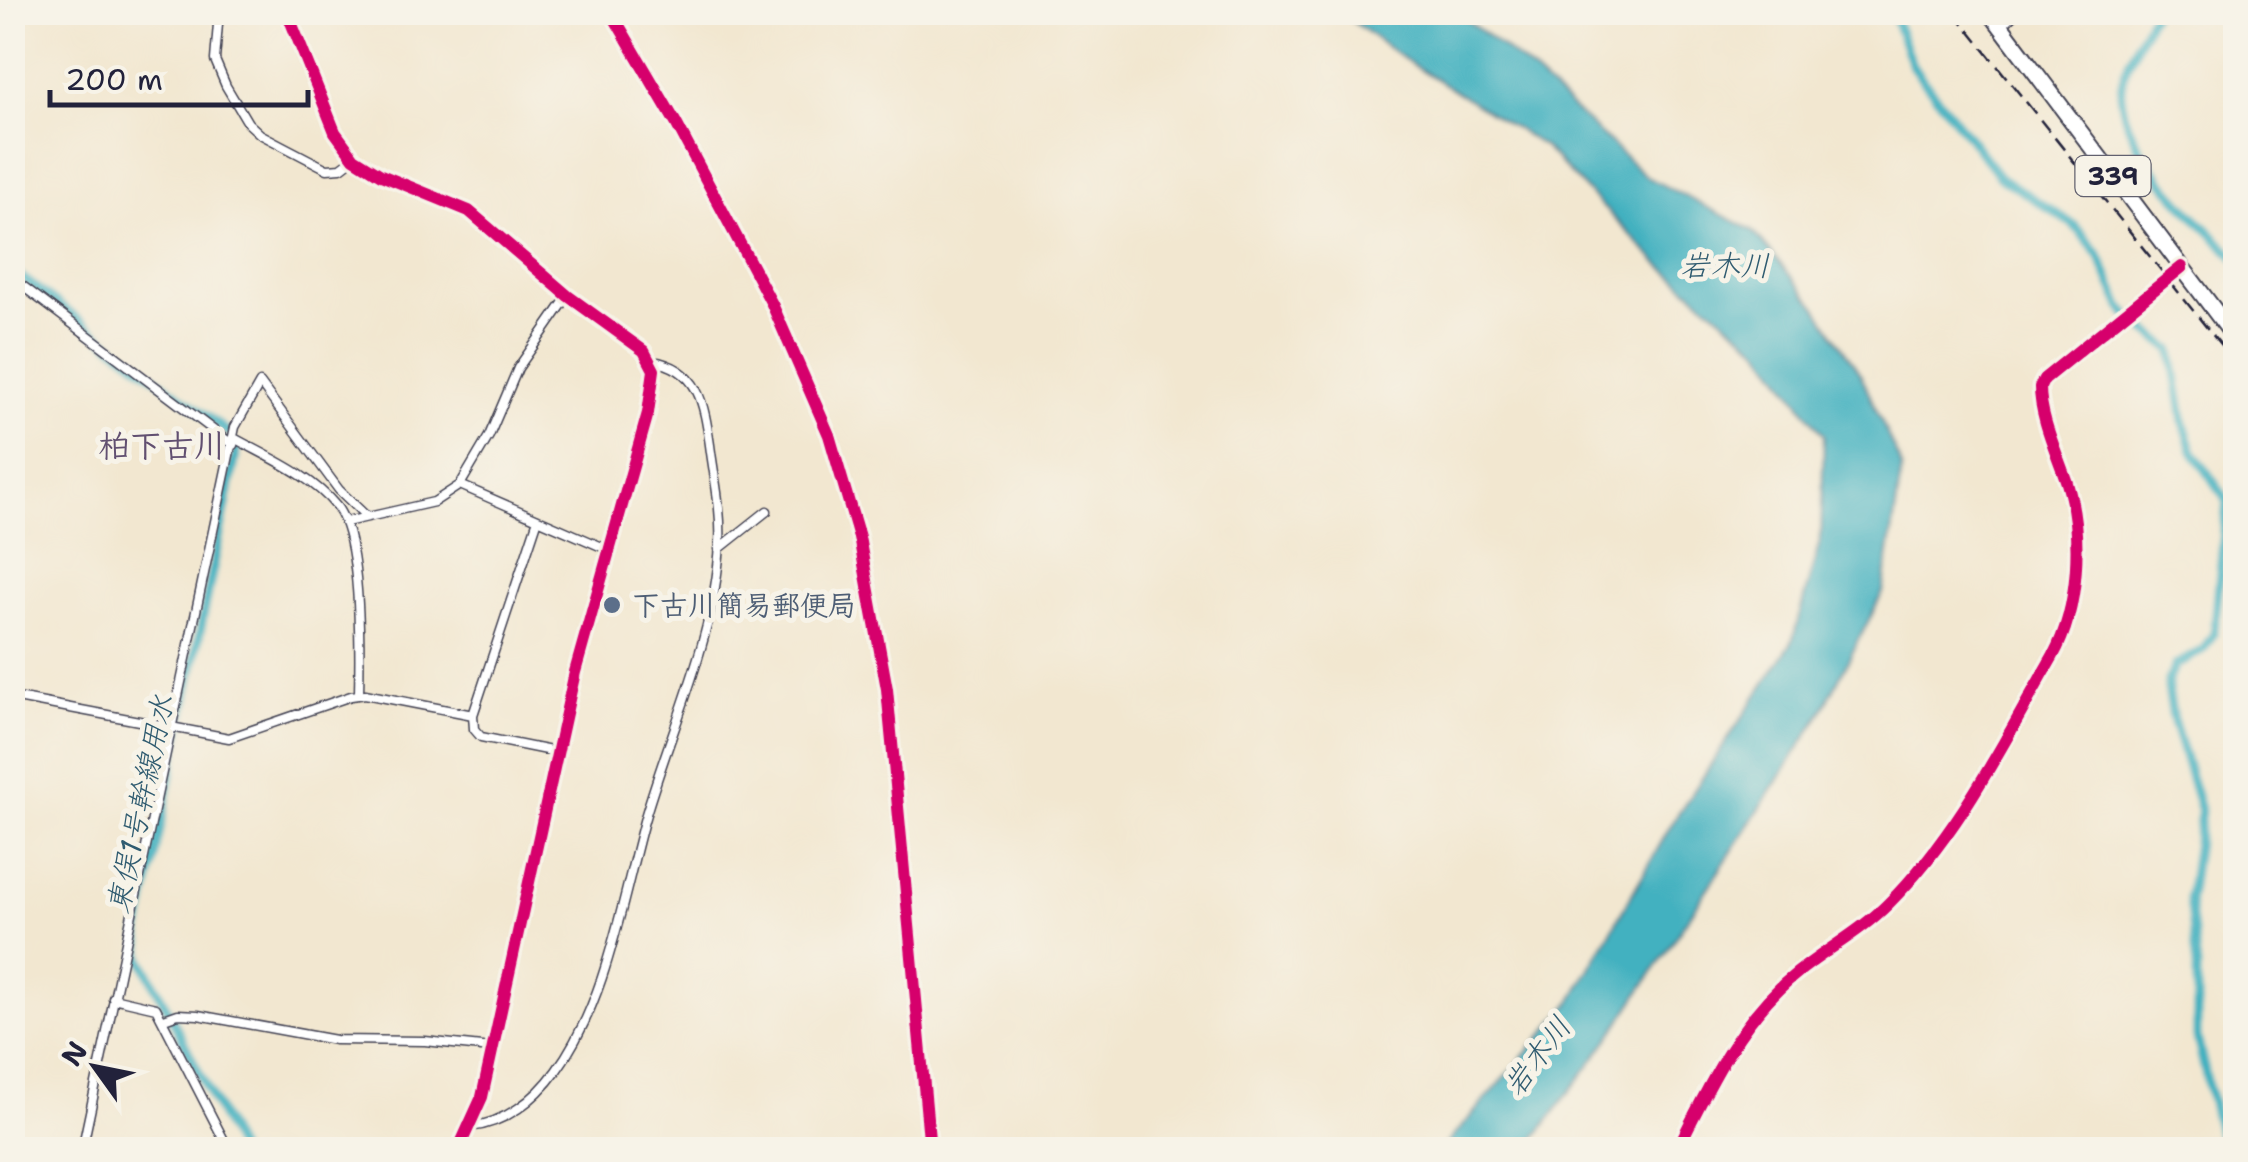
<svg xmlns="http://www.w3.org/2000/svg" width="2248" height="1162" viewBox="0 0 2248 1162" font-family="'Shantell Sans','Klee One',sans-serif">
	<rect width="100%" height="100%" fill="#f7f3e8"/>
	<filter id="ink" filterUnits="userSpaceOnUse"><feTurbulence type="fractalNoise" baseFrequency=".01" numOctaves="2"/><feDisplacementMap in="SourceGraphic" scale="20" xChannelSelector="R" yChannelSelector="G"/><feConvolveMatrix kernelMatrix="1 2 1 2 8 2 1 2 1" color-interpolation-filters="sRGB"/></filter>
	<filter id="wash" filterUnits="userSpaceOnUse"><feTurbulence type="fractalNoise" baseFrequency=".0048" numOctaves="4" result="noise"/><feDisplacementMap in="SourceGraphic" scale="40" xChannelSelector="R" yChannelSelector="G"/><feGaussianBlur stdDeviation="2.25" result="paint"/><feColorMatrix in="noise" values="0 0 0 0 0 0 0 0 0 0 0 0 0 0 0 0 0 1.4 0 .05"/><feComposite in="paint" operator="in"/></filter>
	<g filter="url(#wash)">
		<rect width="100%" height="100%" fill="#f2e7d0"/>
		<path fill="#43b1c0" stroke="#326a7e" stroke-width="2.5" d="M1341 13H1457L1524 64 1647 177 1752 230 1816 306 1861 375 1902 468 1883 592 1819 718 1611 1036 1527 1149H1442L1569 1005 1673 822 1792 642 1821 537 1824 435 1761 350 1657 262 1543 146 1398 55Z"/>
		<g fill="none" stroke-linecap="round" stroke-linejoin="round">
			<path stroke="#43b1c0" stroke-width="9" d="M1892 12 1913 67 2000 177 2074 225 2099 255 2121 306 2130 318 2172 350 2184 423 2193 451 2227 501 2214 633 2203 650 2176 665 2168 680V688L2173 719 2201 812 2189 899 2197 967V1037L2223 1150
				M2153 12C2144 32 2120 73 2121 93 2125 156 2194 216 2236 258
				M12 270 228 432
				M237 450 139 932 141 957 147 969 238 1150"/>
		</g>
	</g>
	<g filter="url(#ink)">
		<g fill="none" stroke-linecap="round" stroke-linejoin="round">
			<g stroke="#414051" stroke-width="11">
				<path id="street" d="M219 12 215 60 226 86 248 123 260 134 327 169 341 168 354 158
					M611 12 676 123 772 304 829 435 859 537 887 689 930 1150
					M12 278 233 445
					M234 438C268 457 311 475 336 506 362 538 360 652 359 695
					M460 485 609 550
					M346 522 434 502 460 485 489 436 518 368 568 296
					M719 549 767 511
					M12 697 229 738 351 696 365 694 473 715 474 729 481 737 556 752
					M473 715 538 519
					M113 998 156 1008 229 1150
					M164 1019 178 1014 198 1015 335 1040 425 1041 491 1048
					M470 1127C505 1123 535 1100 556 1071 606 1003 622 901 644 821 670 730 715 639 720 543 722 511 714 477 710 445 704 404 699 368 652 361
					M82 1150 235 427 260 383 339 490 365 515
					M1677 1150C1708 1087 1741 1017 1797 973 1827 949 1861 931 1888 904 1959 834 2004 741 2053 656 2079 608 2083 535 2067 483 2057 453 2040 418 2040 387L2044 379 2182 267"/>
			</g>
			<g stroke="#414051" stroke-width="15">
				<path id="secondary" d="M287 12 335 132 354 158 381 175 469 211 568 296 644 351 654 370 648 413 575 672 482 1097 458 1150
					M2000 26 2014 12"/>
			</g>
			<g stroke="#414051" stroke-width="19">
				<path id="highway" d="M1990 12 2236 339"/>
			</g>
			<use href="#street" stroke="#fff" stroke-width="8"/>
			<use href="#secondary" stroke="#fff" stroke-width="11"/>
			<use href="#highway" stroke="#fff" stroke-width="15"/>
			<path stroke="#22223b" stroke-width="2.5" stroke-dasharray="15 8" stroke-linecap="butt" d="M1954 12 2236 364"/>
			<g stroke="#f7f3e8" stroke-width="19">
				<path id="cycleway" d="M287 12 335 132 354 158 381 175 469 211 568 296 644 351 654 370 648 413 575 672 482 1097 458 1150
					M611 12 676 123 772 304 829 435 859 537 887 689 930 1150
					M1677 1150C1708 1087 1741 1017 1797 973 1827 949 1861 931 1888 904 1959 834 2004 741 2053 656 2079 608 2083 535 2067 483 2057 453 2040 418 2040 387L2044 379 2182 267"/>
			</g>
			<use href="#cycleway" stroke="#d6006c" stroke-width="12"/>
		</g>
	</g>
	<circle fill="#5c6f8a" stroke="#f7f3e8" stroke-width="4" cx="612" cy="605" r="10"/>
	<g text-anchor="middle" dominant-baseline="central" stroke-width="10" stroke-linejoin="round" paint-order="stroke">
		<rect fill="#f7f3e8" stroke="#62616f" stroke-width="2.5" x="2075.5" y="156" width="75" height="40" rx="8"/>
		<g font-size="25" font-weight="bold" fill="#22223b">
			<text x="2113" y="176">339</text>
		</g>
		<g font-size="28" font-weight="bold" fill="#4e5e75" stroke="#f7f3e8" text-anchor="start">
			<text x="632" y="605">下古川簡易郵便局</text>
		</g>
		<g font-size="30" font-style="italic" fill="#2f5b70" stroke="#f7f3e8">
			<text x="1725" y="265">岩木川</text>
			<text transform="translate(140 804) rotate(-78)">東俣1号幹線用水</text>
			<text transform="translate(1537 1056) rotate(-53)">岩木川</text>
		</g>
		<g font-size="32" font-weight="bold" fill="#625071" stroke="#f7f3e8">
			<text x="162" y="445">柏下古川</text>
		</g>
	</g>
	<rect width="2248" height="1162" fill="none" stroke="#f7f3e8" stroke-width="50"/>
	<g transform="translate(95 1067) rotate(303)" stroke="#f7f3e8" stroke-width="8" paint-order="stroke">
	<path d="M0-8L18 38L0 25L-18 38Z" fill="#22223b"/>
	<text y="-15" font-size="28" font-weight="bold" text-anchor="middle" fill="#22223b">N</text>
	</g>
	<path d="M50 90v15h258v-15" fill="none" stroke="#22223b" stroke-width="5"/>
	<text x="65" y="90" font-size="30" fill="#22223b" stroke="#f7f3e8" stroke-width="8" paint-order="stroke">200 m</text>
</svg>
